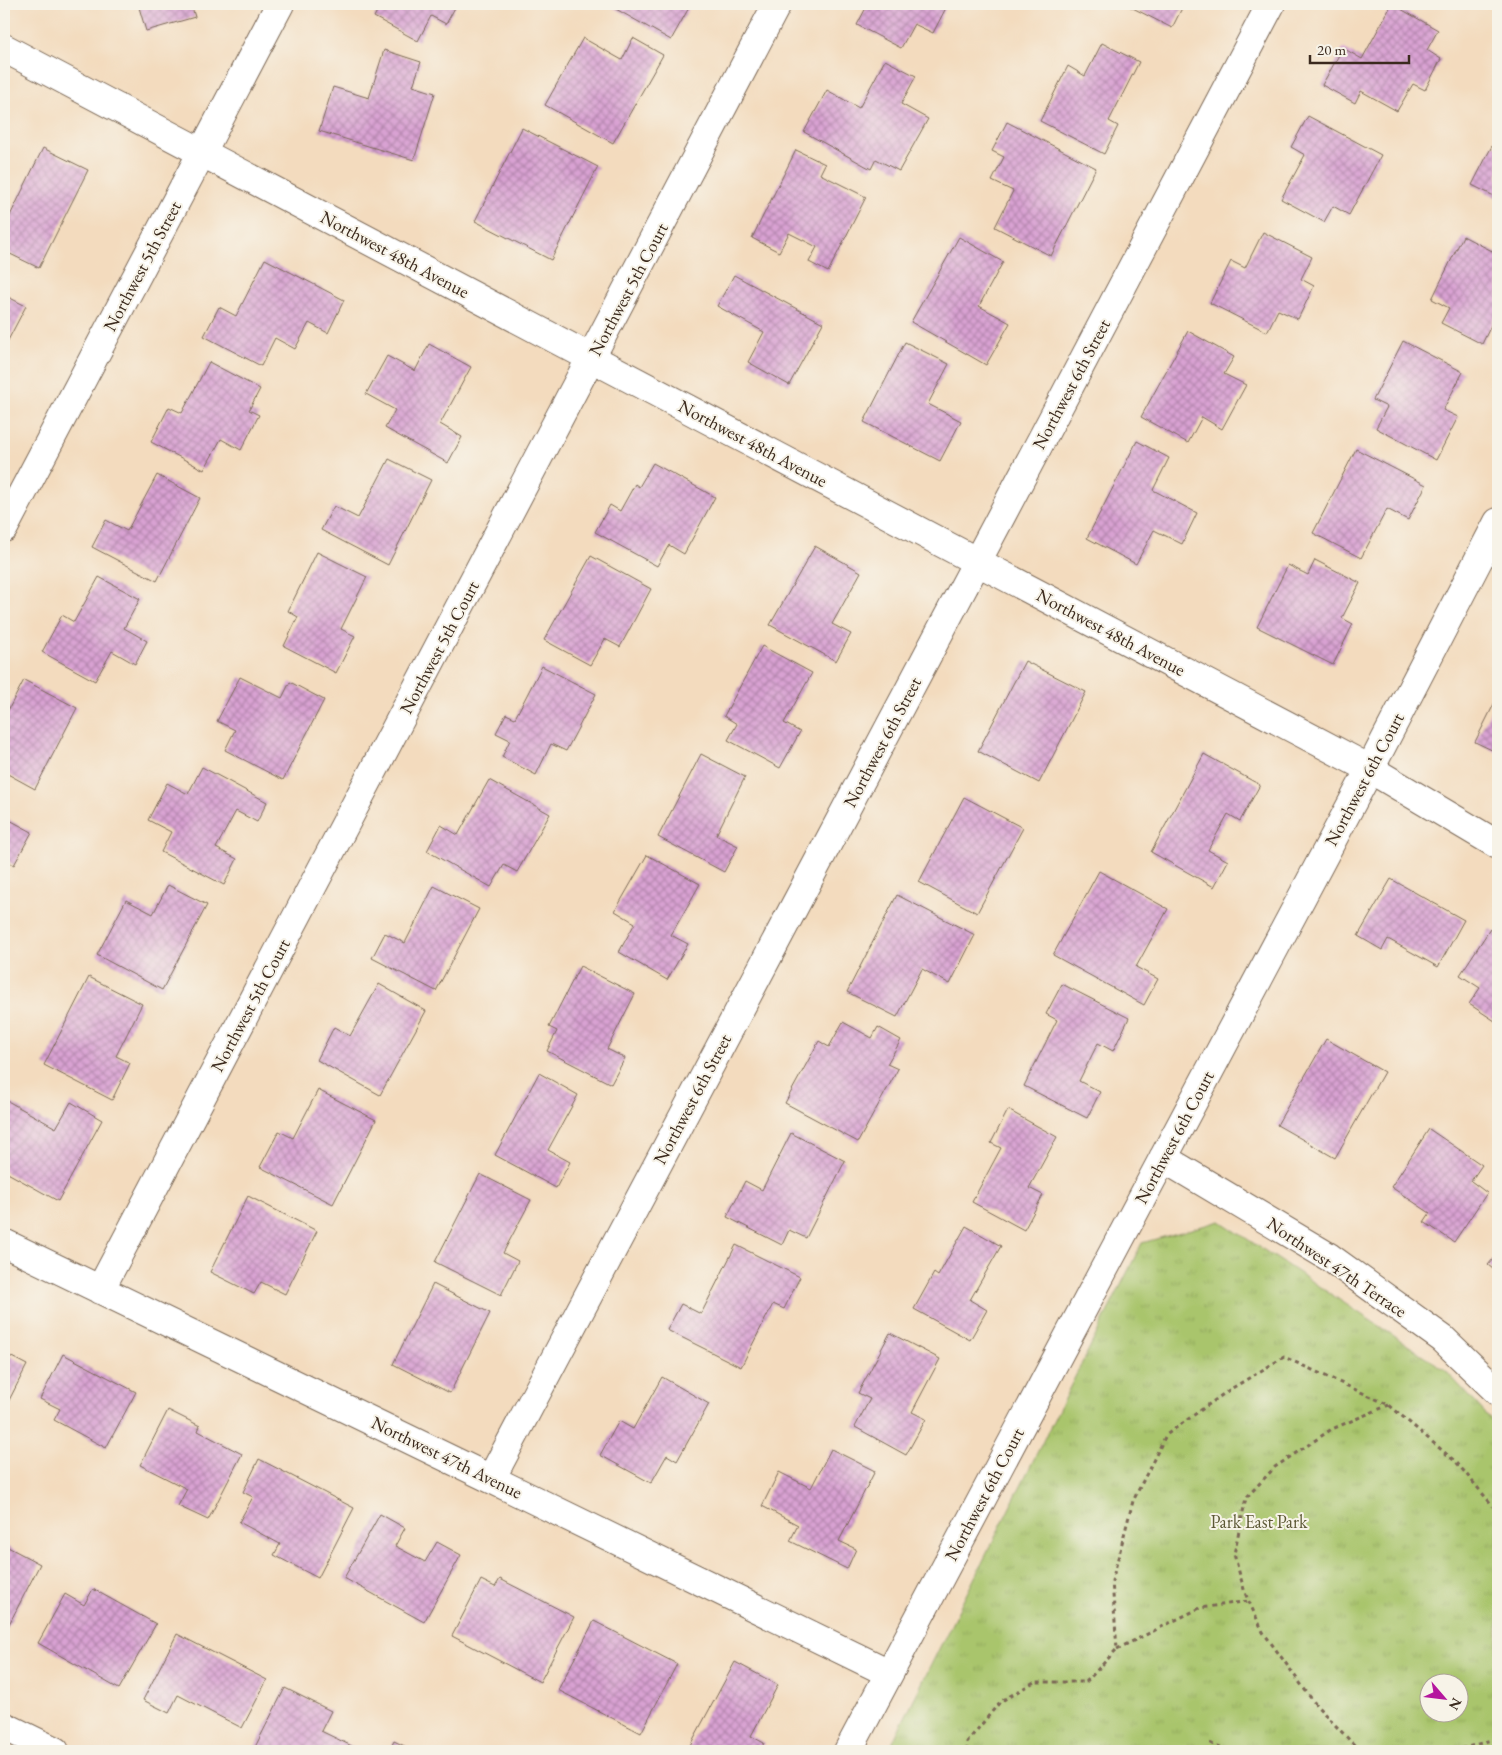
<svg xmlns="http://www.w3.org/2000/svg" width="1502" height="1755" viewBox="0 0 1502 1755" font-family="'EB Garamond',serif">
	<defs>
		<pattern id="park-tufts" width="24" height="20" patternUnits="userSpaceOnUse" patternTransform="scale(1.25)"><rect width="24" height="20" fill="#a9c56c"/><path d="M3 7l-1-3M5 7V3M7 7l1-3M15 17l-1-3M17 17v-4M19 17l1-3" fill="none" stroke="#92a95d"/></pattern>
		<pattern id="building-cross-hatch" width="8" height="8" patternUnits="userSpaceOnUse" patternTransform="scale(1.25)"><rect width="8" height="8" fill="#d9a2d3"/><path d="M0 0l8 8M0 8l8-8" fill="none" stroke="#b184ab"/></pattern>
	</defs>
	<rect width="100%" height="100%" fill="#f7f3e8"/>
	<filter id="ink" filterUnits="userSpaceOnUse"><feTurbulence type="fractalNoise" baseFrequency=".02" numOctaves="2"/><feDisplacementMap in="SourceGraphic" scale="10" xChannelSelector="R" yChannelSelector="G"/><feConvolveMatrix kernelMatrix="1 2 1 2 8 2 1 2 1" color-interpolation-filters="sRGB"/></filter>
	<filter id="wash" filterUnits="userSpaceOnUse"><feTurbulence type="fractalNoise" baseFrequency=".0096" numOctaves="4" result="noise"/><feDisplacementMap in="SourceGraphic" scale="20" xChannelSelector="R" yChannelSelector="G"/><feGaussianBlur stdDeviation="1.12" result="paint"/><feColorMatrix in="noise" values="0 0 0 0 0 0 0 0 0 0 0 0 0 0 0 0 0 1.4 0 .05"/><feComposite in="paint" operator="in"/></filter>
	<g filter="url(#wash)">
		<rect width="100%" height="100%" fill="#f3dbbe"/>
		<path fill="url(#park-tufts)" stroke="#727845" fill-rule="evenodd" d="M1220 1221 1444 1369 1498 1427V1751H888L1142 1243ZM1430 1682H1460V1712H1430Z"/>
		<g id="blocks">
			<path fill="url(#building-cross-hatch)" d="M138 4H191L195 17 146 31Z
				M381 4H457L446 24 431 16 418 41 374 17Z
				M607 4H691L671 40Z
				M868 4H948L933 33 914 24 901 48 857 25Z
				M1125 4H1184L1172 28Z
				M1392 4 1438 30 1427 50 1441 59 1425 90 1413 84 1397 111 1361 91 1355 103 1322 85 1343 48 1362 59Z
				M583 38 622 60 633 38 663 55 613 143 545 105Z
				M1102 43 1139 62 1109 121 1118 126 1104 154 1040 121 1068 66 1085 76Z
				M384 50 421 62 413 86 435 93 414 160 319 131 333 87 369 98Z
				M885 60 916 76 901 104 928 119 899 171 876 159 871 169 804 132 827 90 859 108Z
				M1308 116 1381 155 1349 215 1333 206 1324 222 1281 199 1305 155 1291 147Z
				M1007 122 1096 168 1051 256 995 227 1013 191 992 181 1004 157 992 151Z
				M522 128 598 167 551 260 475 221Z
				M1493 144 1498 147V198L1472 185Z
				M43 148 88 170 39 268 4 251V228Z
				M796 150 825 164 820 174 866 197 828 272 809 262 817 247 789 233 779 252 752 238Z
				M1263 232 1312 257 1301 279 1314 286 1298 319 1278 310 1267 332 1210 303 1231 261 1245 268Z
				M1463 236 1498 254V311L1482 344 1441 323 1449 308 1432 299Z
				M959 237 1003 262 979 306 1010 323 986 365 911 322Z
				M265 259 344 300 328 333 309 323 295 349 275 338 261 366 204 336 219 307 236 316Z
				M734 275 823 323 789 385 748 362 764 332 717 306Z
				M4 295 26 306 4 348Z
				M1188 331 1234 357 1224 374 1246 385 1222 429 1202 417 1188 443 1141 417Z
				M1403 341 1463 372 1443 410 1458 417 1436 460 1376 428 1387 407 1373 400Z
				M905 342 949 364 928 404 961 421 940 461 864 422Z
				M429 344 471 367 440 424 462 437 448 463 385 428 395 410 366 394 387 356 415 371Z
				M209 362 260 389 249 410 259 415 241 450 221 439 204 470 151 442 169 407 182 413Z
				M1137 441 1169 458 1153 490 1197 513 1182 544 1154 530 1136 564 1087 538Z
				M1356 449 1426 485 1408 520 1387 509 1361 558 1313 533Z
				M389 459 431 480 388 565 321 530 334 506 358 518Z
				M653 463 715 497 684 554 669 545 657 566 595 532 610 505 620 511 635 484 639 487Z
				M157 475 200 498 157 581 92 547 106 520 127 531Z
				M815 546 861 572 832 624 851 634 836 661 770 625Z
				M317 552 367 577 341 629 355 636 336 673 284 646 298 617 288 611Z
				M591 556 651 589 620 647 605 639 590 665 544 640Z
				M1315 560 1360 583 1342 618 1353 624 1333 665 1257 627 1288 565 1308 575Z
				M99 577 140 599 124 628 147 641 135 664 112 651 95 681 42 652 62 615 74 622Z
				M762 646 812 673 784 723 800 732 780 768 728 740 737 724 724 716Z
				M1025 661 1086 692 1039 783 978 751Z
				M542 666 596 694 566 751 551 744 536 775 502 757 510 740 496 733 506 714 515 718Z
				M240 677 282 698 290 682 324 700 283 780 225 750 235 730 217 721Z
				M24 680 77 708 35 789 4 772V718Z
				M1498 696V753L1475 742Z
				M701 754 745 777 716 835 738 846 724 872 658 837Z
				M1204 754 1260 785 1240 821 1228 814 1208 850 1228 861 1214 887 1151 852Z
				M202 767 267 802 257 822 236 811 216 848 237 859 224 885 161 852 171 832 148 820 167 783 188 794Z
				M489 780 550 814 517 872 504 865 491 887 427 851 441 825 458 835Z
				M964 797 1023 828 977 913 919 882Z
				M4 817 32 832 14 865 4 859Z
				M647 855 700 884 671 935 688 944 667 980 619 952 635 923 615 911Z
				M1099 871 1168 909 1136 967 1158 979 1144 1005 1053 955Z
				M1391 879 1464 920 1438 967 1388 939 1382 950 1358 936Z
				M168 885 207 905 162 990 97 955 126 900 153 914Z
				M434 886 479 909 436 991 372 958 385 933 405 943Z
				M897 895 975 935 950 984 922 969 897 1017 847 992Z
				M1490 929 1498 934V1023L1469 1004 1480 988 1460 975Z
				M580 966 635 994 607 1049 625 1058 611 1084 547 1051 557 1031 549 1027Z
				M89 977 142 1004 116 1056 130 1063 112 1100 44 1065Z
				M379 984 426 1011 380 1095 317 1060 334 1027 350 1036Z
				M1062 984 1129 1018 1113 1051 1098 1043 1079 1081 1100 1092 1087 1118 1024 1086 1057 1020 1046 1014Z
				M843 1022 872 1038 878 1027 901 1040 887 1064 898 1069 858 1142 785 1103 819 1041 829 1047Z
				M1326 1039 1384 1072 1335 1158 1277 1125Z
				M539 1073 578 1095 548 1150 570 1162 556 1188 495 1155Z
				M318 1090 376 1120 333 1204 260 1167 279 1131 293 1138Z
				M4 1099 56 1128 71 1102 102 1120 58 1201 4 1171Z
				M1008 1110 1057 1137 1029 1188 1043 1195 1024 1230 972 1202 1001 1148 991 1143Z
				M1429 1129 1482 1165 1471 1181 1487 1193 1454 1242 1424 1222 1430 1213 1391 1187Z
				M791 1133 845 1161 806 1238 789 1230 782 1245 727 1217 745 1181 762 1190Z
				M480 1174 531 1200 503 1253 518 1261 501 1295 435 1262Z
				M248 1196 317 1231 285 1294 261 1282 254 1294 210 1272Z
				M966 1226 1001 1246 970 1300 987 1310 970 1340 914 1309 934 1273 938 1276Z
				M736 1245 800 1277 784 1309 773 1304 741 1367 667 1330 681 1304 701 1314Z
				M1498 1253V1273L1488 1265Z
				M433 1284 490 1313 450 1393 393 1364Z
				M890 1333 940 1359 912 1412 926 1419 906 1455 855 1427 870 1399 858 1393Z
				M4 1353 27 1365 4 1410Z
				M63 1354 136 1392 106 1448 54 1420 60 1409 40 1399Z
				M662 1377 709 1404 677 1461 667 1455 651 1483 600 1455 619 1421 633 1429Z
				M168 1410 200 1426 198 1431 242 1454 208 1520 178 1506 187 1489 140 1465Z
				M831 1449 875 1471 839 1541 856 1549 847 1569 790 1541 798 1525 762 1506 779 1472 811 1488Z
				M259 1459 354 1508 318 1578 274 1555 280 1544 239 1522 253 1497 243 1492Z
				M380 1514 405 1528 395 1546 425 1562 437 1542 461 1555 424 1622 344 1578Z
				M4 1545 40 1564 5 1632H4Z
				M500 1579 574 1617 540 1682 452 1636 481 1580 495 1587Z
				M93 1589 156 1624 119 1689 38 1643 65 1594 84 1605Z
				M594 1621 677 1664 641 1733 558 1690Z
				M177 1634 267 1680 242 1728 178 1695 169 1713 143 1700Z
				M735 1662 778 1685 751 1736 764 1743 760 1751H693L688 1749Z
				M285 1688 331 1711 321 1731 362 1751H257L254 1749Z
				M394 1741 415 1751H389Z"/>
		</g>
	</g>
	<g filter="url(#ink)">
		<use href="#blocks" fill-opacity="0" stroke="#7b6856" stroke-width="1"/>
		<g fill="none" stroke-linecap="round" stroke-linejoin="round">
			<g stroke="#7b6856" stroke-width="30">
				<path id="minor" d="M4 48 1370 769 1498 845
					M4 528 280 4
					M1163 1158 1329 1257 1443 1339 1498 1392
					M4 1243 491 1479 889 1673
					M100 1290 777 4
					M491 1479 997 524 1271 4
					M4 1726 55 1751
					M848 1751 1370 769 1498 522"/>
			</g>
			<path stroke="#7b6856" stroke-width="3" stroke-dasharray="4 4" stroke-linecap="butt" d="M1117 1649 1200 1608 1249 1601
				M1210 1743 1226 1751
				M967 1751V1742L1000 1702 1034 1682H1086L1117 1649 1112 1581 1133 1501 1166 1435 1229 1390 1284 1357 1389 1405 1457 1463 1498 1512
				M1360 1751 1316 1705 1263 1632 1245 1593 1234 1554 1246 1498 1275 1467 1332 1429 1389 1405
				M1454 1751 1498 1738"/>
			<use href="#minor" stroke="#fff" stroke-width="28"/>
		</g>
	</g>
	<g text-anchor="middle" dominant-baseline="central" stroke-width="4" stroke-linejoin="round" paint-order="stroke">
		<g font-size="18" fill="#3b2a1e" stroke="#f7f3e8">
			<text transform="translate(395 254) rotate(28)">Northwest 48th Avenue</text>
			<text transform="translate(142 266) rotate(-62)">Northwest 5th Street</text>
			<text transform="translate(628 289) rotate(-62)">Northwest 5th Court</text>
			<text transform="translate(1071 384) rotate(-62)">Northwest 6th Street</text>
			<text transform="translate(753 443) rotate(28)">Northwest 48th Avenue</text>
			<text transform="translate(1111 632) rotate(28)">Northwest 48th Avenue</text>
			<text transform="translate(439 647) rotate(-62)">Northwest 5th Court</text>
			<text transform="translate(882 742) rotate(-62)">Northwest 6th Street</text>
			<text transform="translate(1364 779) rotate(-62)">Northwest 6th Court</text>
			<text transform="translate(250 1005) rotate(-62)">Northwest 5th Court</text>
			<text transform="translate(692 1099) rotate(-62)">Northwest 6th Street</text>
			<text transform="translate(1174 1137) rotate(-62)">Northwest 6th Court</text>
			<text transform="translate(1337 1267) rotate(34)">Northwest 47th Terrace</text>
			<text transform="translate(447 1457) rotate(26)">Northwest 47th Avenue</text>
			<text transform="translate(984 1494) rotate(-62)">Northwest 6th Court</text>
		</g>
		<g font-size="18" fill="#5c5835" stroke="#f7f3e8">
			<text x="1259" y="1521">Park East Park</text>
		</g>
	</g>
	<rect width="1502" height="1755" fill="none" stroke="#f7f3e8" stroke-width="20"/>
	<g transform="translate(1444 1698) rotate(118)"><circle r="24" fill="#f7f3e8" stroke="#aca397"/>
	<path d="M0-4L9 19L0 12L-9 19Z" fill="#b5179e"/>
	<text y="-8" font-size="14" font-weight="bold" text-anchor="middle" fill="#3b2a1e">N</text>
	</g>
	<path d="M1310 55v8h99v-8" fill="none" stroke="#3b2a1e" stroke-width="2.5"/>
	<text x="1317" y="55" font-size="15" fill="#3b2a1e" stroke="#f7f3e8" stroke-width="4" paint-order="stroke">20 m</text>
</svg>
